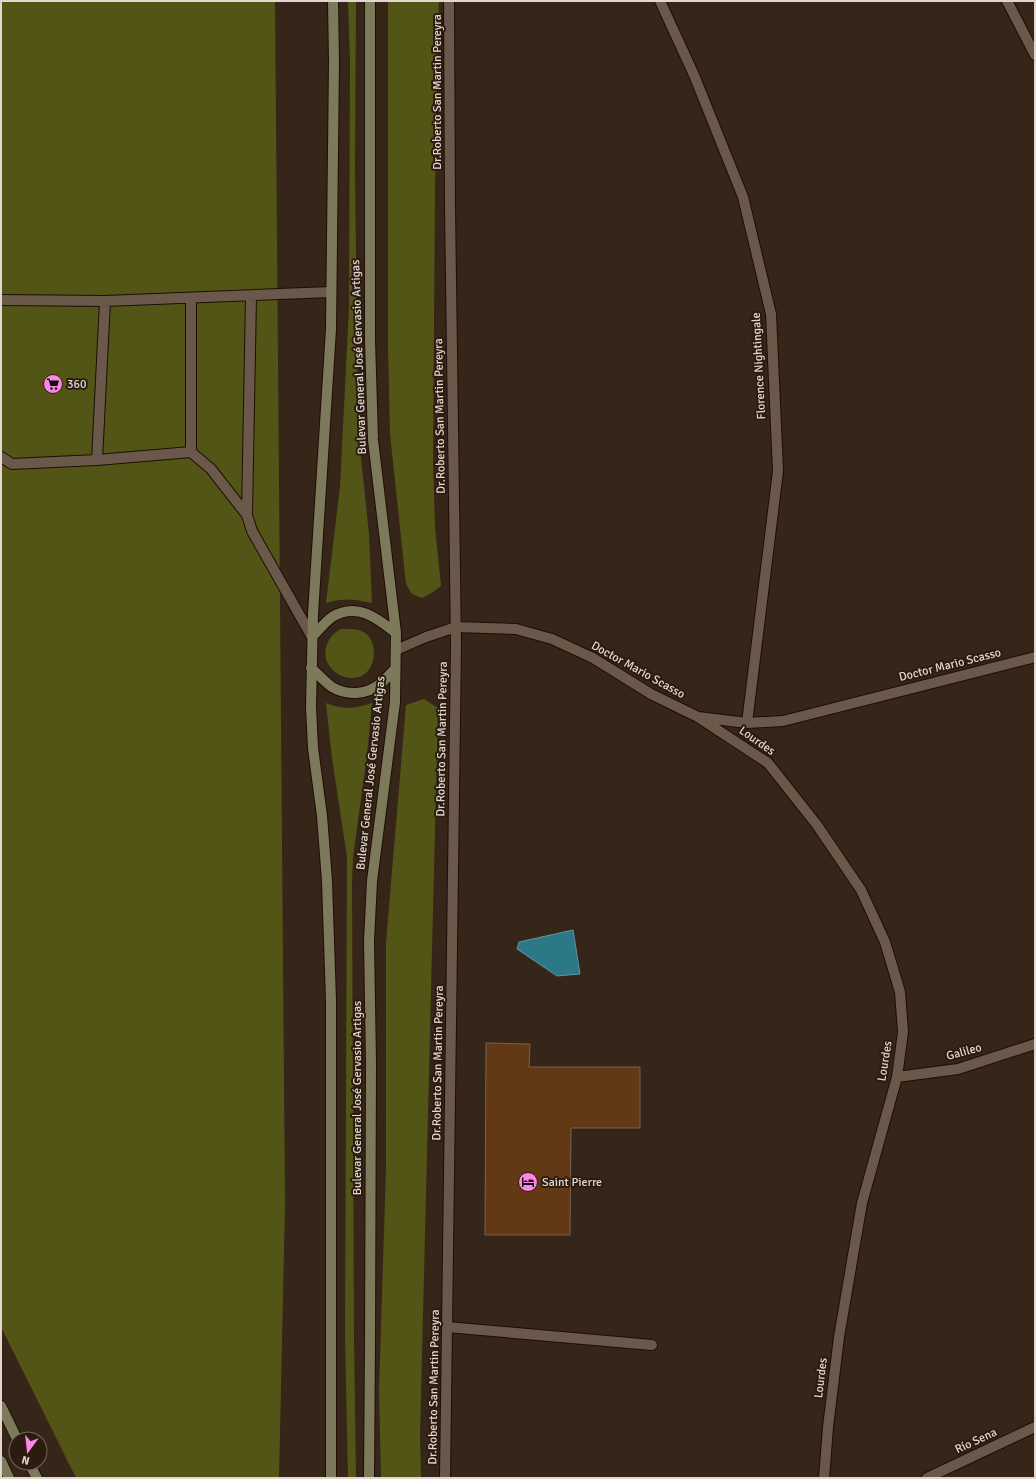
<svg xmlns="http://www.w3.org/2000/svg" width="1036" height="1479" viewBox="0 0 1036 1479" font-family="Signika,sans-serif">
	<rect width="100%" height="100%" fill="#362519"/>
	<path fill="#535517" d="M1 1H275L285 1204 279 1478H76L1 1327Z
		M348 1H356L355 169 358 430 369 534 372 603C354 599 344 598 326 603L340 487 349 307 350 61Z
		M388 1H439L435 185 433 464 435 527 441 586 433 592 422 598 412 594 406 584 390 434 388 347Z
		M341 629C348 629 359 628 365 633 375 640 376 656 371 666 359 691 320 673 326 648 328 639 333 633 341 629Z
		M424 699 438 708 420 1436 421 1478H381L379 1391 386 1168V943L406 705Z
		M326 703C343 710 355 709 372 703L367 755 353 857 352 883 354 1337 356 1478H348L345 1337 347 857 332 758Z"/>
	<path fill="#2b7886" stroke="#62949c" d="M573 930 580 974 557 976 517 949 519 942Z"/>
	<path fill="#623914" stroke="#766355" d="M486 1043 530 1044 529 1067H640V1128H571L570 1235H485Z"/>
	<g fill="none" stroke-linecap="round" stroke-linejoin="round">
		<g stroke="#1d0e04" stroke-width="12">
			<path id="lane" d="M1 300 105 301 331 292
				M191 452V298
				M1 457 12 464 97 460 191 452 211 469 247 515 252 531 312 637
				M97 460 105 301
				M247 515 251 296
				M447 1327 652 1345"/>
		</g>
		<g stroke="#1d0e04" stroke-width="12">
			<path id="street" d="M660 1 694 75 743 197 771 314 778 471 747 723
				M1007 1 1035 55
				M396 650 426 637 456 627 516 629 552 639 593 658 651 694 698 717 747 723 783 721 1035 657
				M698 717 768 763 817 825 861 890 885 942 900 992 903 1032 897 1077 862 1203 839 1337 828 1427 824 1478
				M897 1077 958 1069 1035 1044
				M445 1478 456 645 450 207 449 1
				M927 1478 1035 1427"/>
		</g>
		<g stroke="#1d0e04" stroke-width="12">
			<path id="secondary" d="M312 637C318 631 325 622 332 617 357 602 377 618 396 633
				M311 668C318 674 325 682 332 687 347 696 366 695 380 684 385 680 390 674 395 669
				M1 1406 17 1439
				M1 1461 9 1478
				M29 1463 37 1478
				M331 1478V1001L327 881 322 816 313 748 311 707 313 614 331 329 334 61 333 1
				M369 1478 370 1344 371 1063 369 941 372 881 395 702 396 633 373 440 370 340V1"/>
		</g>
		<use href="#lane" stroke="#6a584a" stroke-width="10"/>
		<use href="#street" stroke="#6a584a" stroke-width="10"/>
		<use href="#secondary" stroke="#7d7a5b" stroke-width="10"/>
	</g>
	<defs>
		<g id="supermarket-disc" transform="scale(1)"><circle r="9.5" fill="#fb87e5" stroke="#2b1c0f"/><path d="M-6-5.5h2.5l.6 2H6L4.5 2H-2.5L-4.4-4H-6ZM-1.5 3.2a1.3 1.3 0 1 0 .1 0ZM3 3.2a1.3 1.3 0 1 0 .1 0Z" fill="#111"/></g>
		<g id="hotel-disc" transform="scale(1)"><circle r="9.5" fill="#fb87e5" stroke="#2b1c0f"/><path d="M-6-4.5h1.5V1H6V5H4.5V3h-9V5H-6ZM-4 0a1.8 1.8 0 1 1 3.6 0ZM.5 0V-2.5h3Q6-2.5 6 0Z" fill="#111"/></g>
	</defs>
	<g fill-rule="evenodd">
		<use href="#supermarket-disc" x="53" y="384"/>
		<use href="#hotel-disc" x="528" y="1182"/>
	</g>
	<g text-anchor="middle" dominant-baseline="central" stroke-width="4" stroke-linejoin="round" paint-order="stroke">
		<g font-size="12" fill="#e2d7cf" stroke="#2b1c0f">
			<text transform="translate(437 92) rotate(-90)">Dr.Roberto San Martin Pereyra</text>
			<text transform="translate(359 357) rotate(-92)">Bulevar General José Gervasio Artigas</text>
			<text transform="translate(759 366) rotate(-93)">Florence Nightingale</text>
			<text transform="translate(440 416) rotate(-91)">Dr.Roberto San Martin Pereyra</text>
			<text transform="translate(950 665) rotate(-14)">Doctor Mario Scasso</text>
			<text transform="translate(638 670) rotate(29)">Doctor Mario Scasso</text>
			<text transform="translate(442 739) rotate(-89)">Dr.Roberto San Martin Pereyra</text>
			<text transform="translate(757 741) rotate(35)">Lourdes</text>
			<text transform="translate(371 773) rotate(-84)">Bulevar General José Gervasio Artigas</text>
			<text transform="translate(964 1052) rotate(-15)">Galileo</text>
			<text transform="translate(885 1061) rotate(-81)">Lourdes</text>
			<text transform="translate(438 1063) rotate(-89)">Dr.Roberto San Martin Pereyra</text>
			<text transform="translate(357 1098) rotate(-90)">Bulevar General José Gervasio Artigas</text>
			<text transform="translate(821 1378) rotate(-83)">Lourdes</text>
			<text transform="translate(434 1387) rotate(-89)">Dr.Roberto San Martin Pereyra</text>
			<text transform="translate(976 1441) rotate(-25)">Río Sena</text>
		</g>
		<g font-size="12" fill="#e2d7cf" stroke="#2b1c0f" text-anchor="start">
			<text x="67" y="384">360</text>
			<text x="542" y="1182">Saint Pierre</text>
		</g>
	</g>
	<rect width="1036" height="1479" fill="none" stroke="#e2d7cf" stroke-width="4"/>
	<g transform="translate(28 1451) rotate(195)"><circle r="19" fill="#2b1c0f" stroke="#74675c"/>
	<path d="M0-3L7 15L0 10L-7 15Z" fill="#fb87e5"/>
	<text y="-6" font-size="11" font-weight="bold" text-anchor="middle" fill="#e2d7cf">N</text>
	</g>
</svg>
